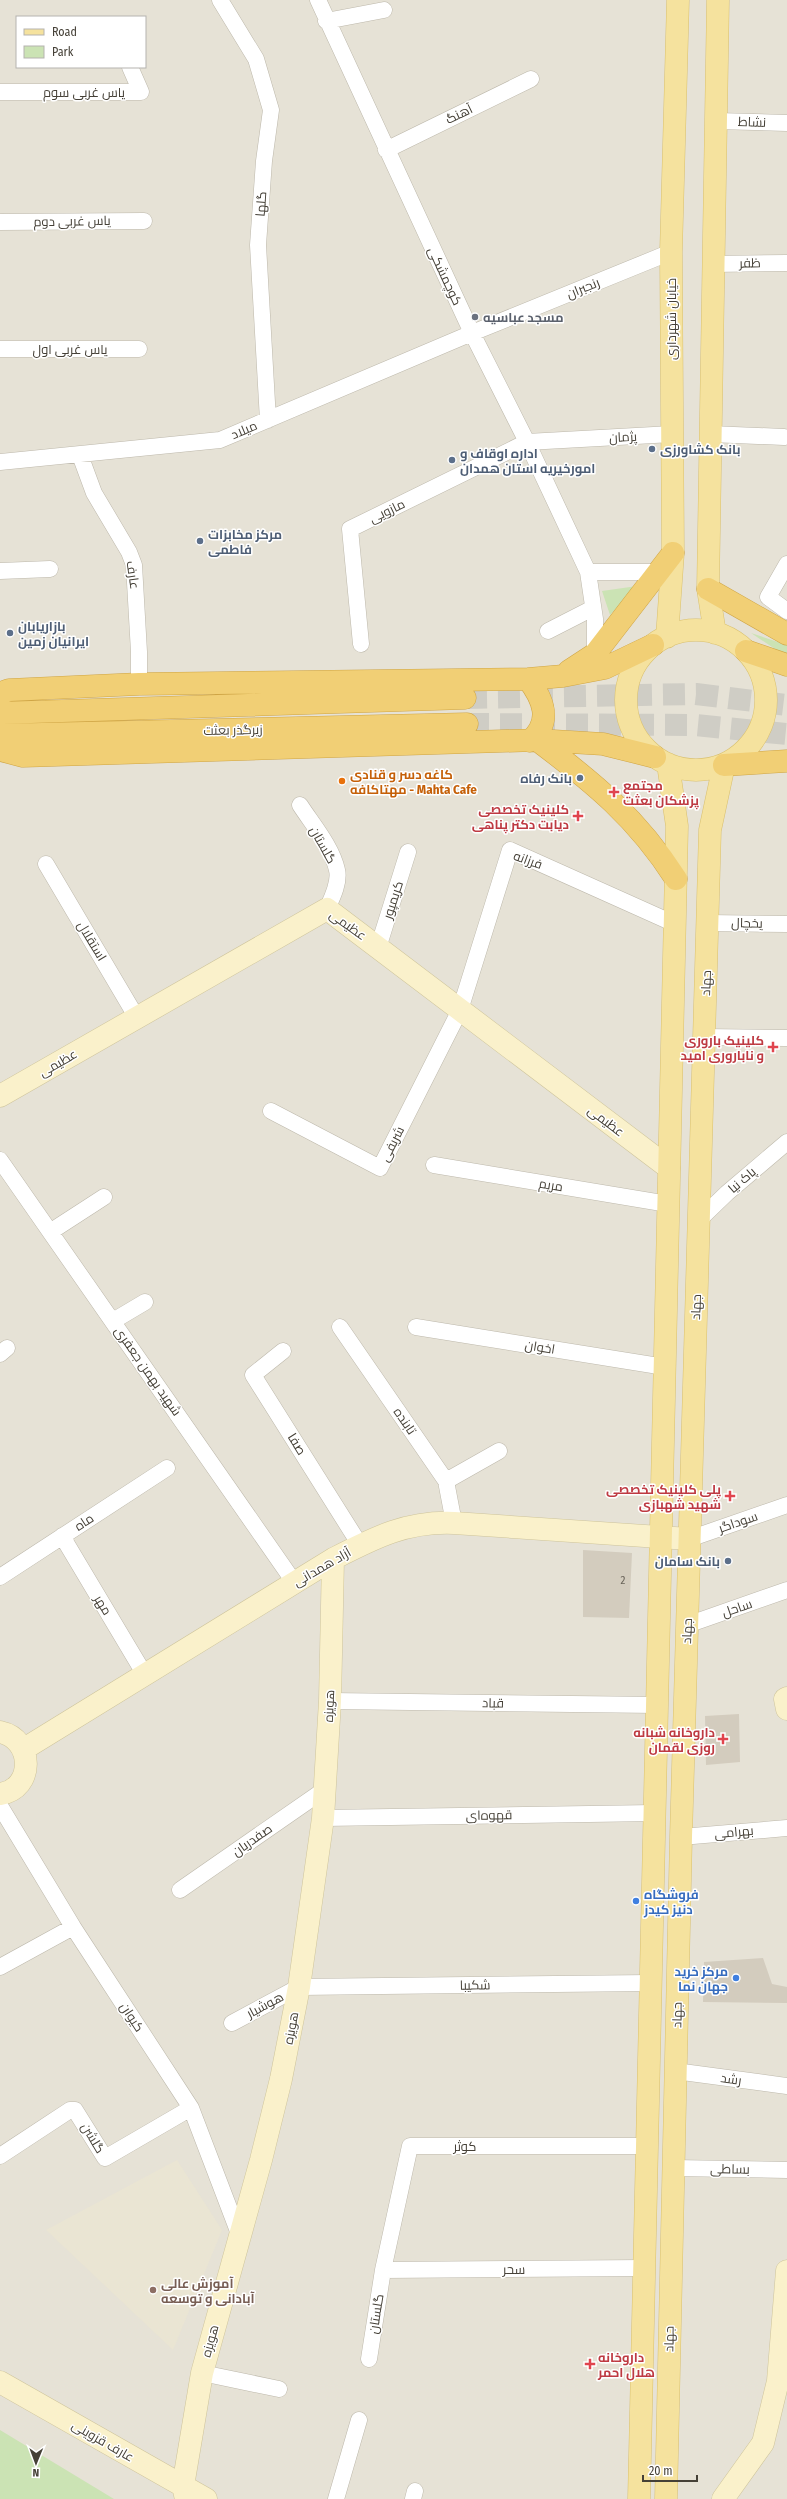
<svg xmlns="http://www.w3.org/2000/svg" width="787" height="2499" viewBox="0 0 787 2499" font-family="'Fira Sans Condensed',Cairo,sans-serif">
	<rect width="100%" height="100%" fill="#f2f0e8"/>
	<path fill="#e6e2d6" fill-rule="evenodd" d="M0 0H787V2499H0ZM17 17H145V67H17Z"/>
	<path fill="#eae5d3" d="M177 2160 222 2230 173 2350 46 2230Z"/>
	<path fill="#cbe3b4" d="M637 586 610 615 602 591Z
		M751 633 787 645V657Z
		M0 2430 114 2499H0Z"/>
	<path fill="#d3ccbe" d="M583 1550 632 1553 629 1618 583 1617Z
		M739 1714 740 1762 706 1765 705 1716Z
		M763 1958 772 1984 787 1987V2003L703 2002 704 1962Z"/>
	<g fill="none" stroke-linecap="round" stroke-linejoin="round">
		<path stroke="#cfcdc5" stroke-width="22" stroke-dasharray="22 11" stroke-linecap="butt" d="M465 698 696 694 787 705
			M467 724 695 725 787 734"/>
		<g stroke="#bdb8ab" stroke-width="17">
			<path id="street" d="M220 0 256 59 271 110 264 161 258 245 268 420
				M318 0 472 333 527 442 588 572 595 619V654
				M326 21 384 10
				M0 92H141L130 67
				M716 121 787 123
				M386 150 531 79
				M0 222 144 221
				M713 264 787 263
				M0 349H139
				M710 434 784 437
				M80 455 94 493 129 552 134 565 139 652V684
				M0 462 220 440 472 333 671 252
				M787 564 768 597 787 611
				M0 571 50 569
				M588 572H660
				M548 631 593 608
				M361 644 350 529 527 442 672 434
				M300 805C313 825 332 847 337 870 340 882 332 898 327 909
				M46 864 137 1018
				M707 923 787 924
				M378 948 408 852
				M704 1037 787 1038
				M271 1111 380 1168 460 1010 510 850 675 924
				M0 1160 294 1582
				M434 1165 668 1204
				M699 1220 727 1193 787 1142
				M50 1232 104 1197
				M113 1321 145 1302
				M340 1327 446 1481 454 1523
				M416 1327 665 1367
				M283 1351 253 1375 360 1545
				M0 1354 7 1348
				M446 1481 499 1451
				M62 1536 145 1675
				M689 1539 787 1505
				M0 1577 167 1468
				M687 1625 787 1590
				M330 1701 657 1705
				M0 1806 73 1927 191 2108 241 2239
				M323 1818 654 1813
				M681 1837 787 1828
				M180 1890 324 1790
				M0 1967 73 1927
				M232 2023 299 1987 650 1983
				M675 2071 787 2086
				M0 2156 70 2110H75L105 2158 191 2108
				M673 2168 787 2170
				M383 2270 644 2268
				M369 2359 383 2270 410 2146H647
				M202 2373 279 2389
				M336 2499 359 2420
				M413 2499 415 2491"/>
		</g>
		<g stroke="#cec49b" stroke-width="23">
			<path id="secondary" d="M0 1096 327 909 669 1168
				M787 1698 785 1699 787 1709
				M0 1732C34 1739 35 1789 0 1794
				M24 1749 333 1559C374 1538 406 1521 454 1523L689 1539
				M0 2382 206 2499
				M186 2499 183 2486 202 2373 261 2160 281 2079 299 1987 323 1818 330 1701 333 1559
				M723 2499 763 2443 778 2381 787 2271"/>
		</g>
		<g stroke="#d9c06f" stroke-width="23">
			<path id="primary" d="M626 700a70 70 0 1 1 140 0a70 70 0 1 1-140 0Z
				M715 633 708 589 718 0
				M667 637 673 553 671 252 678 0
				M639 2499 677 826 668 764
				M666 2499 681 1837 710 830 724 765"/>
		</g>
		<g stroke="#cfa545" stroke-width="23">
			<path id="highway" d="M708 589 787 634
				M746 651 787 665
				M569 671 595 654 673 553
				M528 679C543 699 553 721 530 741
				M0 693 9 690 139 684 528 679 563 676 605 668 653 645
				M0 713 465 698
				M0 735 467 724
				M537 740C594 783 637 818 676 879
				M0 750 23 756 537 740 603 744 655 757
				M724 765 787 761"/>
		</g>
		<use href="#street" stroke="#fff" stroke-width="16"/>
		<use href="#secondary" stroke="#faf1cb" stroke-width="22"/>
		<use href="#primary" stroke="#f5e29e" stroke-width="22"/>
		<use href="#highway" stroke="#f1cf75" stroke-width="22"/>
	</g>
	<circle fill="#6b7280" stroke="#fff" stroke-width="1.5" cx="475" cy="317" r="4"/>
	<g fill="#5c6f8a" stroke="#fff" stroke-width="1.5">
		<circle cx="652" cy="449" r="4"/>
		<circle cx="452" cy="460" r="4"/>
		<circle cx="200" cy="541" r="4"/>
		<circle cx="10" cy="633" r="4"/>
		<circle cx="580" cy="778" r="4"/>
		<circle cx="728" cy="1561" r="4"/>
	</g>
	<circle fill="#e8710a" stroke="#fff" stroke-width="1.5" cx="342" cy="781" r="4"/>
	<g fill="#e0444e" stroke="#fff" stroke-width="1.5">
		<path d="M612 786h4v4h4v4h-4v4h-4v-4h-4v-4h4z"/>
		<path d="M576 810h4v4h4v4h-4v4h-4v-4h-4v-4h4z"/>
		<path d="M771 1041h4v4h4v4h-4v4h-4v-4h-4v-4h4z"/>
		<path d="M728 1490h4v4h4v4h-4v4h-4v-4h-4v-4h4z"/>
		<path d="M721 1733h4v4h4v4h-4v4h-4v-4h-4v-4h4z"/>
		<path d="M588 2358h4v4h4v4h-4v4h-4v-4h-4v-4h4z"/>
	</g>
	<g fill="#3f7fe0" stroke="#fff" stroke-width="1.5">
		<circle cx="636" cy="1901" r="4"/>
		<circle cx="736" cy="1978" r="4"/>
	</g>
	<circle fill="#8d6e63" stroke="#fff" stroke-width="1.5" cx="153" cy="2290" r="4"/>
	<g text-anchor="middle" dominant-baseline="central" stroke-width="3" stroke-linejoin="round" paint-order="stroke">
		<g font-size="11" fill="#686359">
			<text x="623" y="1580">2</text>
		</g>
		<g font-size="13" fill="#454037" stroke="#fff">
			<text x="84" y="92">یاس غربی سوم</text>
			<text transform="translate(459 114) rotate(-26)">آهنگ</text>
			<text transform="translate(752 122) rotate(2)">نشاط</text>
			<text transform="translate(261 204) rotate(-86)">گلها</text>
			<text transform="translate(72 221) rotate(-1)">یاس غربی دوم</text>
			<text transform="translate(750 263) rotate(-1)">ظفر</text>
			<text transform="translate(445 276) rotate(65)">کوچمشکی</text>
			<text transform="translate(583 288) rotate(-22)">رنجبران</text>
			<text transform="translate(671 319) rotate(-90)">خیابان شهرداری</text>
			<text x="70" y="349">یاس غربی اول</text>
			<text transform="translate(244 430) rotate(-23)">میلاد</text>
			<text transform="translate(623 437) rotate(-3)">پژمان</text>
			<text transform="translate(387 511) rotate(-26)">مازویی</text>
			<text transform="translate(133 575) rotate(82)">عارف</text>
			<text transform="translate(233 730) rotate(-1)">زیرگذر بعثت</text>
			<text transform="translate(323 845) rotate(61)">گلستان</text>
			<text transform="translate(528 860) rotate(20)">فرزانه</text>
			<text transform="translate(393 900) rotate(-72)">کریمپور</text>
			<text transform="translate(747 923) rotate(1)">یخچال</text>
			<text transform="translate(348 925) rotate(36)">عظیمی</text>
			<text transform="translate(92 941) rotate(59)">استقلال</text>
			<text transform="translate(706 983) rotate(-88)">جهاد</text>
			<text transform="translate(58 1063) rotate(-30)">عظیمی</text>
			<text transform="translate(606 1121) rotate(37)">عظیمی</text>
			<text transform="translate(392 1144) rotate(-63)">شریفی</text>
			<text transform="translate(742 1180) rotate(-41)">پاک نیا</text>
			<text transform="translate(551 1185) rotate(9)">مریم</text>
			<text transform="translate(696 1307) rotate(-88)">جهاد</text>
			<text transform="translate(540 1347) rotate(9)">اخوان</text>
			<text transform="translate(148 1371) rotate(55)">شهید بهمن جعفری</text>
			<text transform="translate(405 1421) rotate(56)">تابنده</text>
			<text transform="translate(297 1444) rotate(58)">صفا</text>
			<text transform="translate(84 1522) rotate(-33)">ماه</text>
			<text transform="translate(738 1522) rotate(-19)">سوداگر</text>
			<text transform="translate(322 1567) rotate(-30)">آزاد همدانی</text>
			<text transform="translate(103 1605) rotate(59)">مهر</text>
			<text transform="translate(737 1608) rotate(-19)">ساحل</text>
			<text transform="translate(687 1631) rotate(-88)">جهاد</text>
			<text transform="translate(493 1703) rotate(1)">قباد</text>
			<text transform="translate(329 1706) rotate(-87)">هویزه</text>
			<text transform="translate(489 1815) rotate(-1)">قهوه‌ای</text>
			<text transform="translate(734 1832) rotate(-5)">بهرامی</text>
			<text transform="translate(252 1840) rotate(-35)">صفدریان</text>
			<text transform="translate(475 1985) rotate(-1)">شکیبا</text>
			<text transform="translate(265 2005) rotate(-28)">هوشیار</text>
			<text transform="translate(677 2015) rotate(-89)">جهاد</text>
			<text transform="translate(132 2017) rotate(57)">کیوان</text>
			<text transform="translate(291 2028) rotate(-79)">هویزه</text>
			<text transform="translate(731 2079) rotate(8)">رشد</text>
			<text transform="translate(93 2138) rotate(59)">گلشن</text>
			<text x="465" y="2146">کوثر</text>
			<text transform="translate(730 2169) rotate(1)">بساطی</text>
			<text x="514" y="2269">سحر</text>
			<text transform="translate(376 2314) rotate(-81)">گلستان</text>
			<text transform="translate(669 2339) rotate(-89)">جهاد</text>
			<text transform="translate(210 2341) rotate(-75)">هویزه</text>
			<text transform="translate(103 2441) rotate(30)">عارف قزوینی</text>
		</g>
		<g font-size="13" font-weight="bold" fill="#5b616d" stroke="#fff" text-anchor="start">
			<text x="483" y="317">مسجد عباسیه</text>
		</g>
		<g font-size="13" font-weight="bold" fill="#4e5e75" stroke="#fff" text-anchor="start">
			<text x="660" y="449">بانک کشاورزی</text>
			<text x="460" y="453">اداره اوقاف و<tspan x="460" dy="15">امورخیریه استان همدان</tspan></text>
			<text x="208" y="534">مرکز مخابزات<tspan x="208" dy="15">فاطمی</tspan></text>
			<text x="18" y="626">بازاریابان<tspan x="18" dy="15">ایرانیان زمین</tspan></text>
			<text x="572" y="778" text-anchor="end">بانک رفاه</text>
			<text x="720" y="1561" text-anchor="end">بانک سامان</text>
		</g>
		<g font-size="13" font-weight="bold" fill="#c56008" stroke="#fff" text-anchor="start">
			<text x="350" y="774">کاغه دسر و قنادی<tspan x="350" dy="15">مهتاکافه - Mahta Cafe</tspan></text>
		</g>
		<g font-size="13" font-weight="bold" fill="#be3a42" stroke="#fff" text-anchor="end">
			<text x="623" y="785" text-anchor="start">مجتمع<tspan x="623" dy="15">پزشکان بعثت</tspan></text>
			<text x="569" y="809">کلینیک تخصصی<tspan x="569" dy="15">دیابت دکتر پناهی</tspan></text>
			<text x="764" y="1040">کلینیک باروری<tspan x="764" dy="15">و ناباروری امید</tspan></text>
			<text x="721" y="1489">پلی کلینیک تخصصی<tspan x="721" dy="15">شهید شهبازی</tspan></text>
			<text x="715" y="1732">داروخانه شبانه<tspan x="715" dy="15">روزی لقمان</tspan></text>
			<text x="598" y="2357" text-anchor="start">داروخانه<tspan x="598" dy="15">هلال احمر</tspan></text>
		</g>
		<g font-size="13" font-weight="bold" fill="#366cbe" stroke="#fff" text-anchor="start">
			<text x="644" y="1894">فروشگاه<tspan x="644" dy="15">دنیز کیدز</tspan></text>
			<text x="728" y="1971" text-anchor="end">مرکز خرید<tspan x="728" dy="15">جهان نما</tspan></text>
		</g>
		<g font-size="13" font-weight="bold" fill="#785e54" stroke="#fff" text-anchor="start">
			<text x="161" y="2283">آموزش عالی<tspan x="161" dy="15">آبادانی و توسعه</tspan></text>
		</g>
	</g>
	<rect x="16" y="16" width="130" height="52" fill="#ffffff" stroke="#b5b3af"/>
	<rect x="24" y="29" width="20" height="6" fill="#f5e29e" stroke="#b5b3af"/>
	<text x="52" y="36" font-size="12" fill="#454037">Road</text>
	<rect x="24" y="46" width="20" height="12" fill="#cbe3b4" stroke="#b5b3af"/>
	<text x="52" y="56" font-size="12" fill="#454037">Park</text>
	<g transform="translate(36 2463) rotate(181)" stroke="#ffffff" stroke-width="3" paint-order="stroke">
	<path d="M0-3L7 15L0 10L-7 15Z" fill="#454037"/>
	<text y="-6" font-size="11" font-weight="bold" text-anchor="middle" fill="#454037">N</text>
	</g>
	<path d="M643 2475v6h54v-6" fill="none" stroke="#454037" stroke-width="2"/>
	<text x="649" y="2475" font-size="12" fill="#454037" stroke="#ffffff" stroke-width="3" paint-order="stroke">20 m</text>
</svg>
